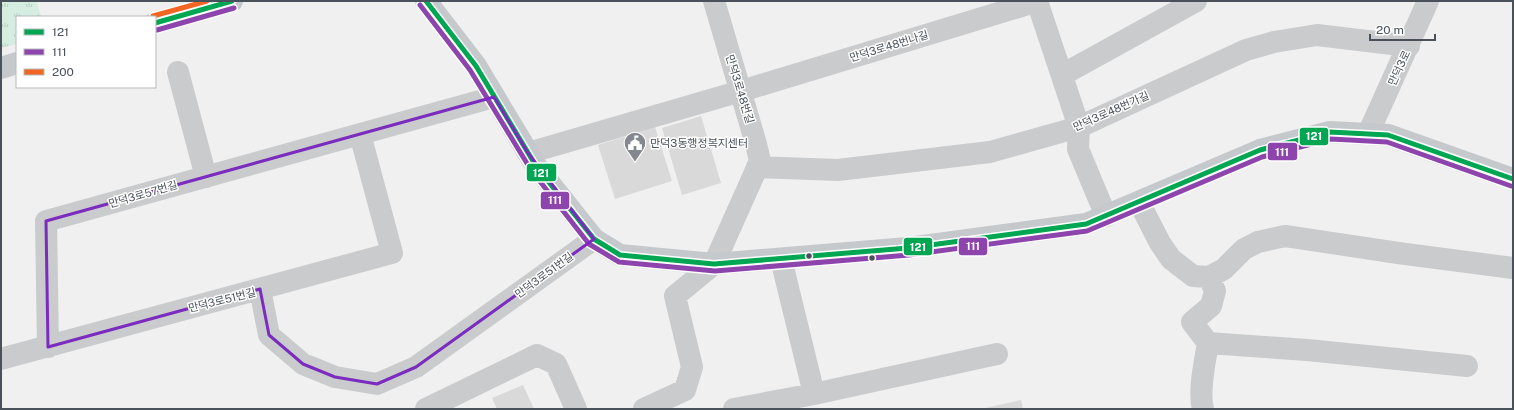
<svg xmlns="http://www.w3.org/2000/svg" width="1514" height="410" viewBox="0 0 1514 410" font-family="'Public Sans','Noto Sans KR',sans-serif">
	<defs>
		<pattern id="grass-tufts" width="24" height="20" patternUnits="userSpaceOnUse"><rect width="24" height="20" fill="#d6ede1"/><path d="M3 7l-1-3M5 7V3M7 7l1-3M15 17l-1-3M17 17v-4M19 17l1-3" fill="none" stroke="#b9cdc3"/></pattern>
	</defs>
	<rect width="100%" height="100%" fill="#f0f0f0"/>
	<path fill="url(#grass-tufts)" d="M10 1H37L41 17H17V44L1 48V3Z"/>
	<path fill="#d9d9da" d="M701 116 721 183 682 195 662 128Z
		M655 127 672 181 615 199 598 145Z
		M523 385 534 409H497L492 398Z
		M1021 400 1023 409H985V408Z"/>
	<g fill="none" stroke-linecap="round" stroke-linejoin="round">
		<path stroke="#cacbcd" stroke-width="22" d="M1037 1 1079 127 1078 149 1106 216
			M178 72 206 177
			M1062 75 1196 1
			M1368 134 1428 1
			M528 153 741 91 1038 1
			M757 167 838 170 990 152 1079 127 1246 50 1274 42 1317 35 1409 46
			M1139 202 1160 243 1171 259 1193 276 1209 277 1224 269 1244 249 1258 242 1285 236 1398 253 1513 268
			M781 259 814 394 997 354
			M1209 277 1215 291 1211 306 1192 322 1208 343 1307 350 1467 366
			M260 289 269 335 303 364 335 377 377 384 416 367 594 239
			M48 347 46 221 494 97
			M1 359 392 253 360 134
			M426 409 537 355 556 364 576 409
			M644 409 685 390 692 367 675 296 714 264 760 161 756 144 714 1
			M734 409 814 394
			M1203 409C1198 392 1205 361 1208 343"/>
		<path stroke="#c6c9cc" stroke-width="22" d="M426 1 476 66 536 166 594 239 620 255 714 264 908 248 1086 224 1260 150 1330 132 1388 135 1513 179
			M155 23 232 1
			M1 68 17 63"/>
		<g stroke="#fff" stroke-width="8">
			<path id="bus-1" d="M426 1 476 66 536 166 594 239 620 255 714 264 908 248 1086 224 1260 150 1330 132 1388 135 1513 179
				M155 23 232 1"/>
		</g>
		<g stroke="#fff" stroke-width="8">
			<path id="bus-2" d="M420 5 470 70 531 170 589 244 619 262 715 271 909 255 1087 231 1262 157 1331 139 1387 142 1511 186
				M157 30 234 8"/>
		</g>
		<g stroke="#fff" stroke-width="8">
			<path id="bus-3" d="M153 16 207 1"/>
		</g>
		<use href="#bus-1" stroke="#00a651" stroke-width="5"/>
		<use href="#bus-2" stroke="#8e44ad" stroke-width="5"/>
		<use href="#bus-3" stroke="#f26522" stroke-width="5"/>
	</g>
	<path fill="none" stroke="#7b2cbf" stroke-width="3" stroke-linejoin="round" d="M494 97 528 153 594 239 416 367 377 384 335 377 303 364 269 335 260 289 48 347 46 221Z"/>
	<defs>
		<g id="civic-pin" transform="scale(1.15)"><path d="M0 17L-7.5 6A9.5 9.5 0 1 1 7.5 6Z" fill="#83898e" stroke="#fff"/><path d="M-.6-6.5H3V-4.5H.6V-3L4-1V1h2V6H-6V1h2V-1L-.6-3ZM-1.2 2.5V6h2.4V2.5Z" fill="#fff"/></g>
	</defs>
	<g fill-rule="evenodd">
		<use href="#civic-pin" x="635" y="143"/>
	</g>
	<g fill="#49515a" stroke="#fff" stroke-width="1.5">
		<circle cx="809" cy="256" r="3.5"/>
		<circle cx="872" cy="258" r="3.5"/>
	</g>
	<g text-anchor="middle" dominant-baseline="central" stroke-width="3" stroke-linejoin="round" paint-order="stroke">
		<g font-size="11" fill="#49515a" stroke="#fff">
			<text transform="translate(889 46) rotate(-17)">만덕3로48번나길</text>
			<text transform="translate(1399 68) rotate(-65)">만덕3로</text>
			<text transform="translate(740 89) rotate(73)">만덕3로48번길</text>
			<text transform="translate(1111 111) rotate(-24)">만덕3로48번가길</text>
			<text transform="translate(143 194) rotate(-16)">만덕3로57번길</text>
			<text transform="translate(544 275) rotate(-36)">만덕3로51번길</text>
			<text transform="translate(222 300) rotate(-14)">만덕3로51번길</text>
		</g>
		<g font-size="11" fill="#49515a" stroke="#fff" text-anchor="start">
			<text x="650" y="143">만덕3동행정복지센터</text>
		</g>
	</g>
	<g stroke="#fff" stroke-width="1.5">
		<rect x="1299" y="127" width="30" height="19" rx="4" fill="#00a651"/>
		<rect x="1267" y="142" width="31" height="19" rx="4" fill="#8e44ad"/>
		<rect x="526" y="163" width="31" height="19" rx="4" fill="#00a651"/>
		<rect x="540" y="191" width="30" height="19" rx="4" fill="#8e44ad"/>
		<rect x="958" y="237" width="30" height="19" rx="4" fill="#8e44ad"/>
		<rect x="903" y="237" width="30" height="19" rx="4" fill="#00a651"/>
	</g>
	<g font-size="11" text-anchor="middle" font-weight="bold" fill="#fff">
		<text x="1314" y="140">121</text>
		<text x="1282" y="156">111</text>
		<text x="541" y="177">121</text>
		<text x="555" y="204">111</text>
		<text x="973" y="250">111</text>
		<text x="918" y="251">121</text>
	</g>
	<rect width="1514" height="410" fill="none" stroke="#49515a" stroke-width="4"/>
	<rect x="16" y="16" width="140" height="72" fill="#ffffff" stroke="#b6b9bd"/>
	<rect x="24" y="29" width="20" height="6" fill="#00a651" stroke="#b6b9bd"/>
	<text x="52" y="36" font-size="12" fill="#49515a">121</text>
	<rect x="24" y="49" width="20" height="6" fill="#8e44ad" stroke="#b6b9bd"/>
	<text x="52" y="56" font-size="12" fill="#49515a">111</text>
	<rect x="24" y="69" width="20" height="6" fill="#f26522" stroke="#b6b9bd"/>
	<text x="52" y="76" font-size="12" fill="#49515a">200</text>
	<path d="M1370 34v6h65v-6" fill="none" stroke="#49515a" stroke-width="2"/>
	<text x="1376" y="34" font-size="12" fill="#49515a" stroke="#ffffff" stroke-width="3" paint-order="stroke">20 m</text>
</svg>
